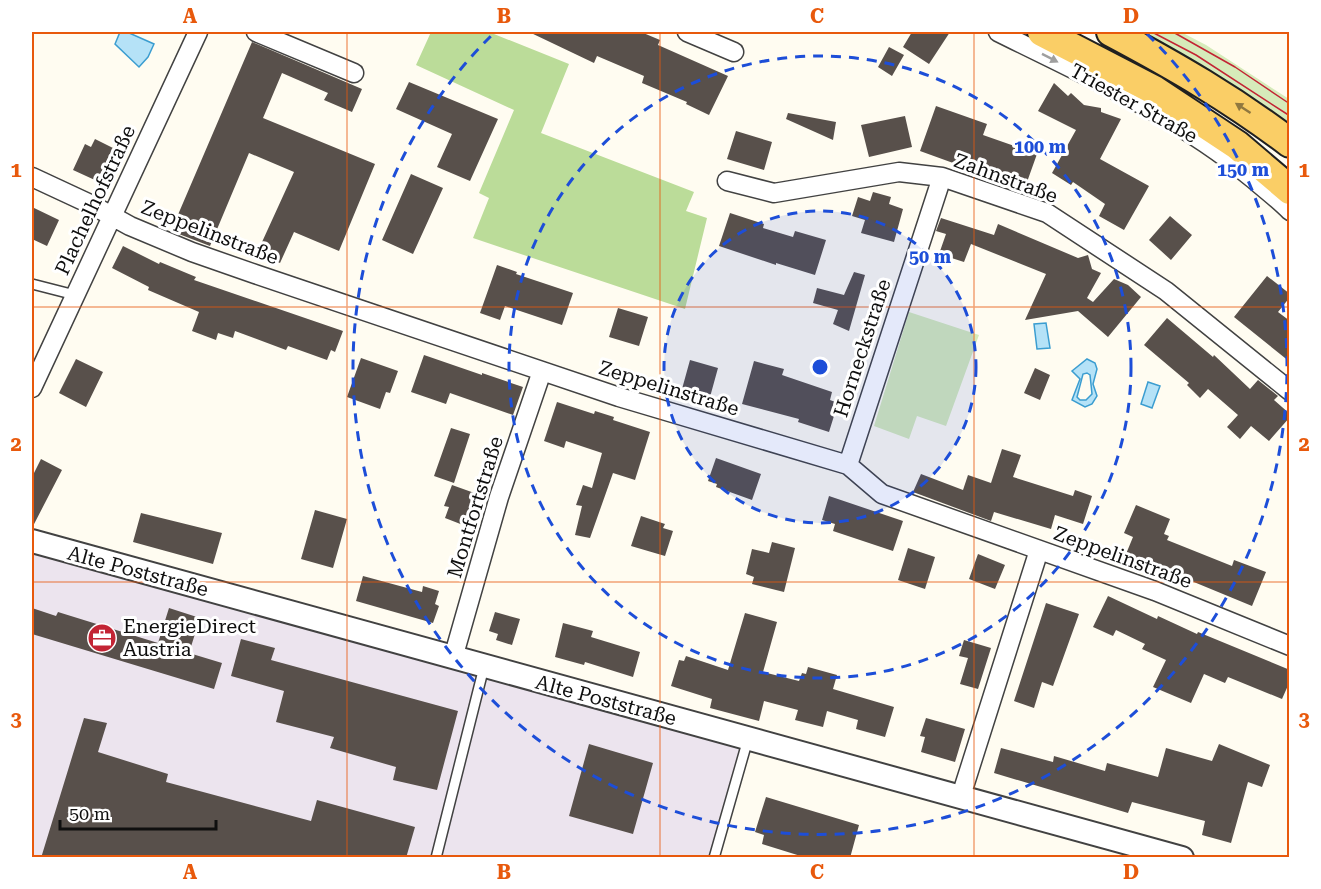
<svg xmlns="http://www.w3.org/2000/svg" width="1321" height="889" viewBox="0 0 1321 889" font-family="'Roboto Serif',serif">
	<rect width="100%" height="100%" fill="#fffcf1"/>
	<path fill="#ece4ee" d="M32 541 748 739 714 857H32Z"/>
	<path fill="#d6ebba" d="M1136 32H1181L1206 45 1289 99V123L1220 78Z
		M909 312 979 335 946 426 917 416 909 439 874 426Z"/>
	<path fill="#bbdc99" d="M431 32H489L569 64 541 133 694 192 686 211 707 218 685 309 473 238 489 198 479 193 514 110 416 65Z"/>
	<path fill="#b5e2f7" stroke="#3b9dd0" stroke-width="1.5" fill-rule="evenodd" d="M120 32H127L154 44 148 57 139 67 115 44Z
		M1046 323 1050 348 1037 349 1034 324Z
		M1087 359 1095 363 1097 369 1093 384 1097 396 1092 404 1085 407 1072 400 1080 379 1072 371ZM1087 373 1090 375 1092 394 1086 400H1080L1077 397 1083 374Z
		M1148 382 1160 386 1152 408 1141 404Z"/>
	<path fill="#58504b" d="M529 32H641L660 40 658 45 728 76 709 115 686 104 687 102 642 83 644 76 597 56 594 63Z
		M912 32H950L929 64 903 47Z
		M252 42 362 89 352 112 324 100 328 93 282 73 263 118 375 164 339 251 294 232 280 263 257 253 294 172 249 153 210 246 171 231Z
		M889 47 904 55 892 76 878 67Z
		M409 82 498 119 470 181 437 167 452 134 396 109Z
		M1054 83 1068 96 1071 93 1084 105 1101 108V112L1121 119 1100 159 1149 186 1124 230 1099 216 1105 204 1073 182 1071 185 1052 173 1076 130 1038 111Z
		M936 106 987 124 983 135 1037 154 1027 182 991 170 989 176 920 151Z
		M788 113 836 122 833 140 786 119Z
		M905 116 912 147 869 157 861 125Z
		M736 131 772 142 764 170 727 159Z
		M95 139 113 148 97 181 73 170 85 144 91 147Z
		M411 174 443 188 413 254 382 240Z
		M873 192 891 197 889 204 903 209 894 242 861 233 865 220 852 216 858 197 870 201Z
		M32 207 59 220 47 246 32 239Z
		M730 213 764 224 763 228 793 237 795 231 826 240 815 275 776 263V265L719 246Z
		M1170 216 1192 235 1171 260 1149 240Z
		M941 218 994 235 998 224 1078 258 1088 255 1092 269 1101 273 1087 298 1093 302 1114 279 1128 285 1141 297 1108 337 1078 311 1025 320 1046 274 971 244 964 262 939 254 946 234 936 231Z
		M123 246 159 264 160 262 196 277 194 280 343 331 335 352 331 350 327 360 288 346 286 350 235 331 233 338 218 333 216 340 192 331 199 312 148 290 149 287 112 268Z
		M497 265 517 272 516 274 573 293 562 325 505 306 500 320 480 313Z
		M854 272 865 275 849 331 833 324 838 310 813 303 817 288 844 295Z
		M1267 276 1290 294V297L1278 312 1290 321V362L1234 317Z
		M618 308 648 317 639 346 609 337Z
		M1167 318 1213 357 1214 355 1250 389 1258 380 1278 396 1274 400 1290 414V417L1269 441 1251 426 1240 439 1227 427 1238 415 1208 389 1200 398 1187 385 1189 383 1144 345Z
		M424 355 482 375V373L523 387 513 415 450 393 446 404 411 392Z
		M361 358 398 371 390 393 386 392 380 409 347 397Z
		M76 359 103 372 86 407 59 393Z
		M690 360 718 368 710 397 682 389Z
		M754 361 784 369 782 375 832 392 830 400 838 403 829 432 798 422 799 419 742 404Z
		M1035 368 1050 375 1040 400 1024 393Z
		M557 402 594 414 595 411 614 417 613 420 650 432 635 480 613 473 590 538 575 535 582 506 576 505 583 485 592 488 602 453 566 441 564 448 544 441Z
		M451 428 470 434 454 483 434 476Z
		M1002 449 1021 455 1013 477 1073 496 1075 490 1092 496 1083 524 1055 515 1051 529 994 512 991 521 913 492 921 474 963 490 968 475 991 483Z
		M716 458 761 474 752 500 716 487 717 484 708 481Z
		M41 459 62 470 32 528V477Z
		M452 485 480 495 473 514 468 512 463 525 445 518 449 507 444 506Z
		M829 496 903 521 893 551 833 531 835 524 822 520Z
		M1136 505 1170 519 1164 534 1169 536 1167 540 1232 566 1234 560 1266 572 1252 606 1126 554 1133 537 1124 533Z
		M315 510 347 519 333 568 301 559Z
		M141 513 222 533 213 564 133 542Z
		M641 516 665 524 663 528 673 531 665 556 631 546Z
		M772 542 795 548 784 592 752 584 754 577 746 574 752 549 769 553Z
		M908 548 935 557 925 589 898 580Z
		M978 554 1005 565 995 589 969 579Z
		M363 576 422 592 423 586 439 591 435 604 439 606 433 623 356 601Z
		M1108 596 1157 619 1158 616 1197 634 1198 632 1290 670V681L1282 699 1228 677 1225 683 1204 674 1191 703 1153 687 1166 660 1142 649 1145 644 1116 630 1113 636 1093 627Z
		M1046 603 1079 614 1053 686 1042 682 1034 708 1014 701Z
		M32 608 56 616 58 612 158 643 169 608 200 618 189 653 222 663 214 689 32 634Z
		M495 612 520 619 512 645 496 640 498 634 489 631Z
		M745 613 777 622 763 672 799 681 802 673 806 674 808 667 837 675 833 689 894 707 885 737 856 729 858 720 827 711 823 727 795 720 798 710 764 701 759 721 710 708 712 699 671 686 679 660 684 661 686 656 728 670Z
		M563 623 593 631 591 637 640 652 633 677 585 662 584 665 555 657Z
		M241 639 275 648 271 660 458 711 437 790 393 780 396 767 330 748 334 737 276 722 284 691 231 676Z
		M964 640 991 648 978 689 960 684 968 658 959 656Z
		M84 718 107 723 98 752 168 774 166 782 311 821 317 800 415 827 406 858H41Z
		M926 718 965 729 955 762 921 752 925 737 920 736Z
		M589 744 653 763 633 834 569 816Z
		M1219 744 1270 765 1262 787 1248 782 1231 843 1202 835 1205 821 1132 802 1128 813 994 773 1001 748 1053 762 1054 756 1105 771 1107 763 1158 777 1166 748 1212 761Z
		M766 797 859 825 850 858H807L762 844 764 835 755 832Z"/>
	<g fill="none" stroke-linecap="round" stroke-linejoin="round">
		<g stroke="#424242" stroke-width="12">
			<path id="service" d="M32 284 75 295
				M436 858 484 667
				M714 858 748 739"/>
		</g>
		<g stroke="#424242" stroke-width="21">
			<path id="minor" d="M256 32 354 73
				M687 32 734 52
				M998 32C1086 76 1176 115 1252 178 1265 189 1278 199 1290 211
				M32 177 90 204 130 226 192 252 255 274 619 397 848 465 882 494 1155 591 1290 646
				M727 181 774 193 899 172 942 177 1047 213 1166 291 1290 391
				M32 388 198 32
				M848 465 942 177
				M453 658 499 497 542 371
				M961 796 1039 550"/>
		</g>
		<g stroke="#424242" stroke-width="26">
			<path id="tertiary" d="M32 541 1182 858"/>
		</g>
		<g stroke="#202020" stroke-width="32">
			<path id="primary" d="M1042 32 1154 90 1237 145 1290 190
				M1111 32C1175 66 1232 99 1290 143"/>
		</g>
		<use href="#service" stroke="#fff" stroke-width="9"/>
		<use href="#minor" stroke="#fff" stroke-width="18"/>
		<use href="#tertiary" stroke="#fff" stroke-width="22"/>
		<use href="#primary" stroke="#face66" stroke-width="28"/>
		<path stroke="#c32434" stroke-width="1.5" d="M1152 32 1196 55 1290 116
			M1173 32 1235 67 1290 104"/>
	</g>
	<defs><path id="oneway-solid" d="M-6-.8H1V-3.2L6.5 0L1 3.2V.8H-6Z" transform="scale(1.5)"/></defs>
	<use fill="#9f9f9f" href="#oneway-solid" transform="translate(1050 58) rotate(27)"/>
	<use fill="#90783f" href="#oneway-solid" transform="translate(1243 108) rotate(-147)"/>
	<path fill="none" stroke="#e8590c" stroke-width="1.5" stroke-opacity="0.55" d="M347 32V858M660 32V858M974 32V858M32 307H1290M32 582H1290"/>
	<circle cx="820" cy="367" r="156" fill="#1d4ed8" fill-opacity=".12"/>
	<g fill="none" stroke="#1d4ed8" stroke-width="3" stroke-dasharray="10 8">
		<circle cx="820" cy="367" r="156"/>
		<circle cx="820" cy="367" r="311"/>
		<path d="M1147 34A467 467 0 1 1 493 34"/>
	</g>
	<defs>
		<g id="office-disc" transform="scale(1.5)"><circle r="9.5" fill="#c32434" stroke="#fff"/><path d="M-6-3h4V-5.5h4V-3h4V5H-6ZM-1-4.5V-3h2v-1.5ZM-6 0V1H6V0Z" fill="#fff"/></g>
	</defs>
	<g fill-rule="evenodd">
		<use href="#office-disc" x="102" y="638"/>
	</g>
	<g text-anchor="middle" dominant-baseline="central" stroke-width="6" stroke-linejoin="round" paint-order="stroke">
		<g font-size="20" fill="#0f0f0f" stroke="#fff">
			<text transform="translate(1134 103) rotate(29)">Triester Straße</text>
			<text transform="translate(1006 178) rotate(20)">Zahnstraße</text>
			<text transform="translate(95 200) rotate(-65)">Plachelhofstraße</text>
			<text transform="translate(210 232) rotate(21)">Zeppelinstraße</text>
			<text transform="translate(862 348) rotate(-72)">Horneckstraße</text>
			<text transform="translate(669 388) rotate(17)">Zeppelinstraße</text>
			<text transform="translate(475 507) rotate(-73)">Montfortstraße</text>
			<text transform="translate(1123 557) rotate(20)">Zeppelinstraße</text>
			<text transform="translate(138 571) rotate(15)">Alte Poststraße</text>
			<text transform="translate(606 700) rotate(15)">Alte Poststraße</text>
		</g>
		<g font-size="20" fill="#0f0f0f" stroke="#fff" text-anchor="start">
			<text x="123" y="626">EnergieDirect<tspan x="123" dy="23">Austria</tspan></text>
		</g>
	</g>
	<circle cx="820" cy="367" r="9" fill="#1d4ed8" stroke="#fff" stroke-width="3"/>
	<g font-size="18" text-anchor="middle" font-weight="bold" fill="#1d4ed8" stroke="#fff" stroke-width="6" stroke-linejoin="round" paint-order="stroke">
		<text x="1040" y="153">100 m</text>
		<text x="1243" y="176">150 m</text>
		<text x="930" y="263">50 m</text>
	</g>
	<rect width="1321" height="889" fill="none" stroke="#ffffff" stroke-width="66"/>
	<path d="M60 820v9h156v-9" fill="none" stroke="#0f0f0f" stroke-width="3"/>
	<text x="69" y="820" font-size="18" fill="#0f0f0f" stroke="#ffffff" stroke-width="4.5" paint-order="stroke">50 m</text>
	<rect x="33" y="33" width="1255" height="823" fill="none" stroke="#e8590c" stroke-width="2"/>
	<g font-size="20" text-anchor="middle" font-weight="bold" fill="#e8590c">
		<text x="190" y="23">A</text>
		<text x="504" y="23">B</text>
		<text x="817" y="23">C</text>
		<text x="1131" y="23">D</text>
		<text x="16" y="177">1</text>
		<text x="1304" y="177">1</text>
		<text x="16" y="451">2</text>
		<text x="1304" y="451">2</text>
		<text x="16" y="726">3</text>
		<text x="1304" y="726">3</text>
		<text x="190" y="879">A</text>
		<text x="504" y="879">B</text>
		<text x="817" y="879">C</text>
		<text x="1131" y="879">D</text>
	</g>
</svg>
